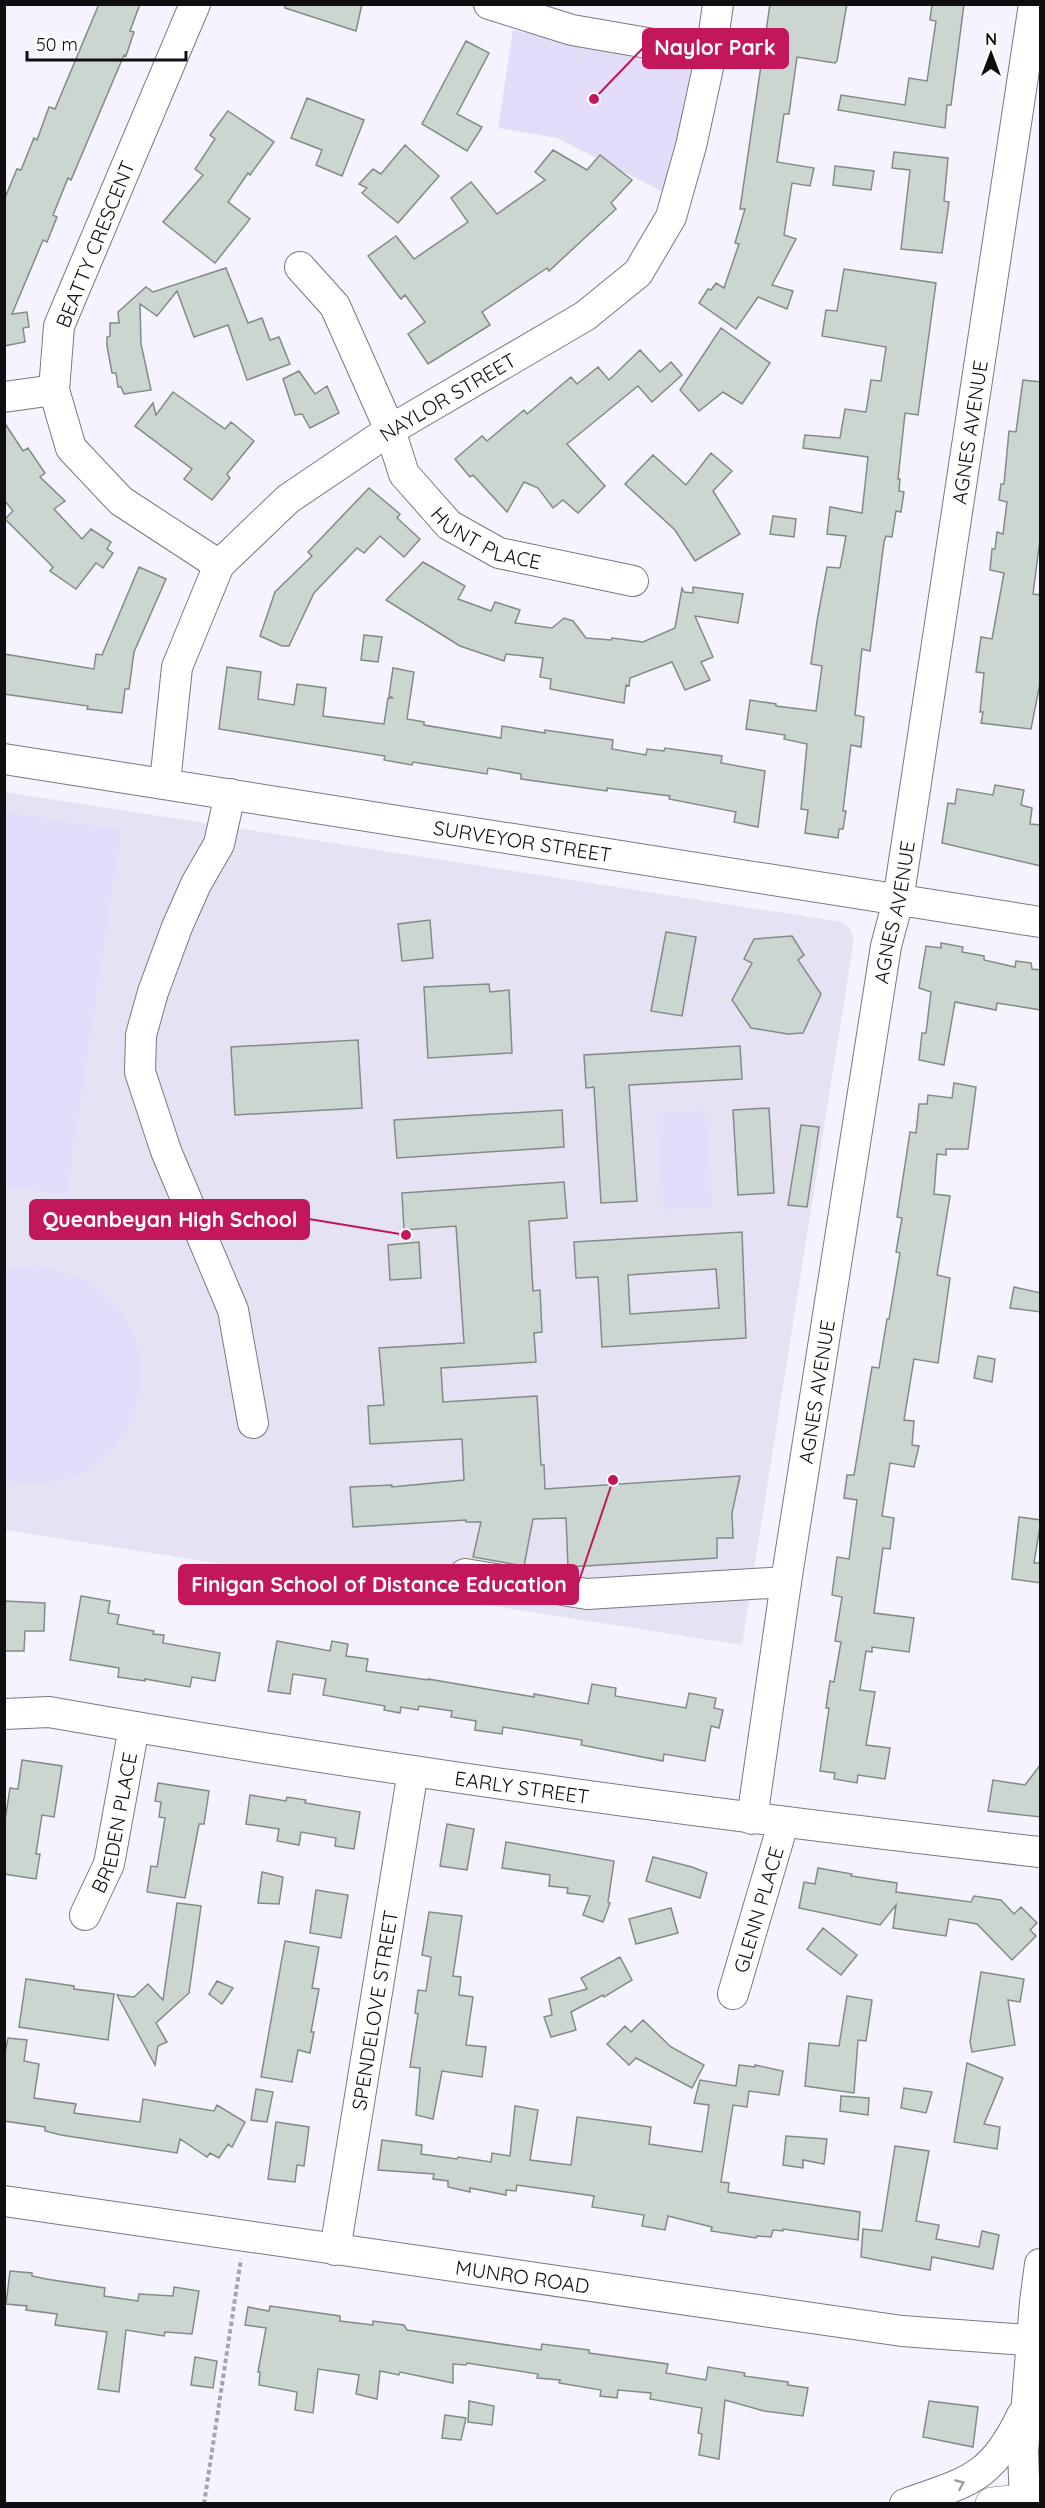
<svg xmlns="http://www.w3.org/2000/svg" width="1045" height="2508" viewBox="0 0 1045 2508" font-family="Quicksand,sans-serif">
	<rect width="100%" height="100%" fill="#f5f3fe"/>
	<path fill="#e5e2f3" d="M4 792 842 922 850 929 854 939 742 1645 5 1530Z"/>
	<path fill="#e3ddfa" d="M513 30 691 70 679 144 665 193 557 138 498 128Z
		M5 812 121 830 66 1195 5 1186Z
		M705 1110 712 1207 663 1210 657 1113Z
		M33 1266C200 1284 159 1512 4 1481L5 1270Z"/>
	<path fill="#ccd6d0" stroke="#828b85" stroke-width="1.5" fill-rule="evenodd" d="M99 4H140L130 31 134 32 126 56 124 55 71 180 68 178 53 215 57 217 47 242 43 240 12 314 27 312 29 327 23 328 25 342 4 346V200L17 169 21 170 34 138 37 140 49 107 55 109Z
		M285 4H362L356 31 285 8Z
		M770 4H847L837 61 835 63 797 57 789 114H784L777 162 814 168 810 186 792 183 784 235 796 239 772 285 793 291 787 309 758 297 736 329 699 303 708 289 711 290 716 283 724 288 739 244 735 243 745 209H740Z
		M932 4H964L951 105H947L945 128 838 110 841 95 905 105 909 78 927 81 936 21 930 20Z
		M466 41 489 53 457 114 482 127 467 151 422 124Z
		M307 98 364 120 342 176 316 165 322 150 291 138Z
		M228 111 274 142 250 175 248 173 228 202 250 219 215 263 163 222 203 175 195 169 215 139 210 135Z
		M405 145 439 176 398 223 362 193 367 188 359 184 373 169 381 174Z
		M553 150 587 170 600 155 632 180 611 203 616 209 549 271 547 268 482 312 490 325 428 364 408 334 425 322 405 295 401 299 368 256 396 236 414 259 468 222 451 198 471 182 497 214 545 180 535 172Z
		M894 152 948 158 944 201 949 202 942 253 901 249 910 170 892 168Z
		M835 166 874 171 871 190 833 185Z
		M226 268 248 323 262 318 270 340 279 337 290 364 247 380 228 325 194 337 177 291 157 316 140 304 141 344 151 390 124 394 121 387H118L116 373H112L107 346V337L110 336V323H119L118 312 146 287 153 292Z
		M844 269 936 283 918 415 905 413 898 479H900L899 491 904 492 901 512 896 511 892 537 886 536 884 542 870 651 862 649 855 715 864 717 861 747 851 745 843 811H846L843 829H839L838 838 805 833 808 810 801 809 807 744 784 739 785 735 746 729 750 700 776 704V706L816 711 822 666 811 664 817 621 827 567 840 568 846 536 827 534 830 507 862 513 868 457 803 448 805 435 840 438 845 409 866 412 871 380 881 381 886 347 822 336 826 310 837 311Z
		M721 328 770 363 742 404 723 392 699 411 680 390Z
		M640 350 660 372 671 362 682 375 652 402 638 386 567 444 605 486 578 513 563 500 553 508 538 488 524 482 507 512 473 475 470 477 455 459 482 436 487 441 524 410 527 414 571 377 577 384 598 367 609 380Z
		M299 371 315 394 327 386 339 413 310 428 302 414 295 415 283 379Z
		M1023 380 1041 382V531L1033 594 1041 595V678L1031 729 981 723 983 712H980L984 673 976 672 981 637 992 639 1004 573 990 570 992 549H995L997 532 1003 534 1007 502 999 500 1001 484H1004L1009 431 1016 432Z
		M173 392 225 429 231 422 254 441 227 474 230 478 212 500 184 479 192 469 135 426 153 403 156 415Z
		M4 422 23 451 28 448 45 473 40 477 65 501 54 509 82 539 91 529 111 542 107 549 113 553 103 568 96 563 76 589 50 571 53 567 5 519 13 511 4 500Z
		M711 453 732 471 713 491 740 534 695 561 675 530 625 484 653 455 686 485Z
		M369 488 400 514 397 518 420 539 404 557 380 536 364 553 357 548 314 593 289 646H282L260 636 275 592 312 556 308 552Z
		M773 516 796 519 794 537 770 534Z
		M423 562 465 586 458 599 491 611 495 602 520 610 515 623 552 628 564 618 573 621 586 638 611 640 612 638 643 642 675 628 682 588 684 592 693 593V587L743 594 738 623 695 616 713 657 701 662 710 680 685 690 672 662 630 678 629 686 626 685 624 703 550 689 551 679 540 677 543 658 506 654 504 661 460 646 386 600Z
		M139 567 166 579 134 652 129 689H125L122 713 87 709 88 706 4 694V654L94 669 96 654 102 655Z
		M364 635 382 637 378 662 361 660Z
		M227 667 261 672 258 699 294 705 297 684 326 688 323 716 384 724 388 698H393L389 696 393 668 414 672 407 719 424 722V725L501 738 502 726 545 733V730L613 740 612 749 646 755 647 749 664 751 665 748 722 756 721 763 765 771 758 827 734 822 736 812 669 799 670 796 607 788V791L521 779V774L488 768 487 774 413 762 412 765 384 760 385 756 219 729Z
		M995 785 1024 790 1021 805 1032 808 1030 824 1041 825V866L942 843 948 803 955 804 957 789 993 795Z
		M430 920 433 958 402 961 398 924Z
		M666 932 696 937 682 1016 651 1011Z
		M792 936 804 955 798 960 821 994 803 1033 788 1034 751 1028 732 1000 752 963 744 959 754 939Z
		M941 943 963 947 962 952 984 956V960L1015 967 1016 961 1031 963 1032 969 1041 970V1010L997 1003 996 1010 955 1002 944 1065 919 1060 922 1033H926L931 992 919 988 926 946 941 948Z
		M489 984 490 992 509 990 512 1053 428 1058 424 987Z
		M358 1040 362 1108 235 1115 231 1047Z
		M740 1046 742 1079 629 1085 637 1201 601 1203 594 1087 586 1088 584 1055Z
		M954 1083 976 1087 968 1149H946V1155L937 1154 934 1194 950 1196 937 1275 950 1278 938 1363 914 1359 904 1420 914 1421 912 1445 919 1446 914 1467 890 1463 882 1516 894 1518 890 1549 883 1548 874 1613 914 1618 909 1652 872 1647V1652L866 1651 860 1690 875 1692 866 1745 890 1748 885 1779 858 1775 857 1783 834 1779 835 1773 820 1771 829 1708H826L830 1681 834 1682 841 1642 835 1641 842 1597 832 1595 837 1557 849 1559 857 1500 844 1498 847 1475H854L872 1367 879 1368 887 1319H889L900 1253 896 1252 902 1218 897 1217 910 1132 916 1133 919 1104H927L928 1095 952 1098Z
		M769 1108 774 1193 738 1195 733 1110Z
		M562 1110 564 1147 397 1158 394 1120Z
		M801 1125 819 1127 807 1207 788 1205Z
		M564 1182 567 1218 529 1221 533 1291 540 1290 542 1332 534 1333 536 1362 441 1368 443 1402 537 1396 541 1465H544L545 1489 740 1476 732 1513 733 1538H717V1558L568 1567 566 1518 533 1519 524 1566 473 1557 481 1522H466V1520L353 1527 350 1487 392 1485V1487L464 1480 462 1439 370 1444 368 1406 384 1405 379 1348 464 1343 456 1226 404 1230 402 1193Z
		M742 1232 746 1338 602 1347 598 1277 576 1278 574 1242ZM716 1269 719 1308 630 1314 628 1275Z
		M419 1242 421 1278 390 1280 388 1245Z
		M1014 1287 1041 1293V1312L1010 1308Z
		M978 1356 995 1359 992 1382 974 1378Z
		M1019 1517 1041 1520 1034 1563H1041V1583L1012 1579Z
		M81 1596 110 1601 108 1613 119 1615 117 1624 154 1631 153 1634 164 1635 163 1643 220 1653 215 1681 192 1677 190 1687 145 1679V1681L118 1677 119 1668 70 1660Z
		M4 1601 45 1603 44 1631H25L24 1651H4Z
		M277 1641 330 1651 332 1641 348 1644 346 1656 368 1659 366 1671 428 1680V1679L534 1697V1694L588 1704 592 1684 616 1688 615 1696 686 1708 689 1693 716 1698 714 1708 723 1710 719 1728 711 1726 705 1761 664 1754 663 1761 581 1745 582 1740 503 1727 502 1734 475 1730 476 1721 451 1717 452 1711 419 1706 418 1710 401 1707 400 1713 384 1710 385 1706 323 1695 326 1679 293 1674 290 1694 268 1691Z
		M22 1760 62 1766 54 1817 42 1815 36 1854H40L36 1879 4 1874V1827L10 1788 18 1789Z
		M1041 1764V1817L988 1811 993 1780 1025 1785Z
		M158 1783 209 1791 204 1824H199L185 1898 147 1892 151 1866 157 1867 165 1818 159 1817 161 1802 155 1801Z
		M250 1795 286 1801 287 1797 306 1800 305 1803 360 1812 354 1849 335 1846 336 1838 301 1832 299 1845 277 1841 279 1829 246 1824Z
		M447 1824 474 1829 467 1870 440 1866Z
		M506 1842 614 1861 608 1902 610 1903 603 1922 583 1915 590 1896 567 1893 568 1888 549 1886 550 1875 502 1868Z
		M653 1857 692 1867 707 1873 700 1898 646 1881Z
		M818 1868 852 1874 851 1876 897 1883 896 1892 971 1902 974 1896 1001 1900 1014 1914 1021 1907 1037 1923 1030 1930 1036 1936 1012 1960 977 1924 949 1919 946 1936 893 1928 896 1905 880 1925 799 1908 804 1882 815 1884Z
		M262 1872 283 1877 279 1904 258 1903Z
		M316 1890 348 1895 341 1938 310 1933Z
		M177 1903 201 1906 189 1993 156 2023 167 2042 158 2046 155 2065 117 1995 134 1997 148 1984 163 2000Z
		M671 1908 678 1933 636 1944 629 1919Z
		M429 1912 462 1916 453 1976 461 1977 459 1995 473 1997 466 2045 486 2047 482 2077 442 2071 433 2119 416 2115 420 2068 410 2067 418 2014 415 2013 418 1990 426 1991 431 1957 422 1955Z
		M823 1928 857 1955 841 1975 807 1949Z
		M285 1941 319 1947 312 1988 319 1989 311 2032H314L310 2053 298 2050 292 2082 261 2077Z
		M620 1957 632 1980 604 1997 603 1995 571 2012 576 2030 551 2037 544 2017 552 2015 549 1999 587 1989 581 1978Z
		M981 1972 1024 1979 1020 2002 1008 2000 1015 2045 972 2052 970 2042Z
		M26 1979 74 1986V1989L114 1994 108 2040 19 2027Z
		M217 1981 233 1988 222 2004 209 1994Z
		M847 1996 872 2000 866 2041 858 2040 854 2093 805 2086 809 2043 839 2046Z
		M643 2020 671 2047 704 2065 692 2088 636 2058 629 2065 607 2044 625 2026 631 2032Z
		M8 2038 27 2040 24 2061 39 2064 34 2098 76 2104 74 2113 140 2122 143 2099 214 2111 217 2105 245 2122 232 2147 228 2144 219 2158 210 2153 207 2157 180 2139 177 2153 61 2135 45 2131V2127L4 2121V2057Z
		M967 2063 1003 2078 984 2124 1000 2127 997 2149 954 2142Z
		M739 2065 755 2067V2065L783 2071 779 2095 749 2091 747 2107 733 2105 721 2182 729 2183 728 2192 860 2212 858 2240 783 2229V2231L773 2230 771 2237 757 2236 756 2238 711 2231 712 2227 668 2216 665 2230 642 2226 644 2215 592 2207 594 2196 517 2185 516 2191 506 2190V2195L470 2188V2192L448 2187V2181L433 2179 434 2174 378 2170 382 2140 422 2145 421 2154 457 2159 458 2157 491 2162 492 2153 510 2156 515 2106 538 2110 530 2160 571 2165 577 2117 651 2127 649 2144 702 2152 709 2105 694 2103 700 2080 736 2086Z
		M904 2088 932 2092 926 2113 901 2108Z
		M256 2089 273 2092 267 2122 251 2120Z
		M841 2096 869 2098 868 2115 840 2111Z
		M276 2122 309 2127 304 2166 297 2165 295 2182 268 2179Z
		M786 2136 827 2139 824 2164 803 2160V2168L783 2165Z
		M895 2146 929 2151 916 2221 939 2225 936 2239 979 2247 982 2231 999 2235 993 2269 932 2257 930 2270 861 2257 863 2229 882 2231Z
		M10 2271 32 2273V2276L46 2279 105 2288 104 2296 138 2301 139 2294 173 2296 174 2287 199 2291 192 2334 165 2332 164 2336 126 2330 119 2392 98 2389 107 2332 55 2325 57 2314 26 2310 27 2306 6 2304Z
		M270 2306 340 2316V2321L373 2325V2321L404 2325 407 2330 541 2350 542 2344 589 2350V2353L668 2364 666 2373 706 2380 708 2367 745 2373 744 2376 788 2382V2385L808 2388 803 2416 764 2411 725 2400 719 2459 699 2455 702 2434 698 2433 702 2408 650 2399 651 2393 618 2390 617 2398 600 2396 601 2390 559 2383 560 2380 537 2378 538 2374 467 2363 466 2365 453 2364V2383L400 2372 399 2375 380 2371 377 2399 356 2394 359 2375 318 2369 313 2413 295 2410 297 2392 259 2385 260 2372H258L266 2328 245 2325 248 2307 269 2311Z
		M195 2357 217 2361 213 2388 191 2385Z
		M469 2401 494 2406 492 2425 468 2422Z
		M929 2401 978 2407 973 2447 923 2437Z
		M445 2415 466 2418 461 2440 442 2438Z"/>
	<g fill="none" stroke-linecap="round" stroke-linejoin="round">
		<g stroke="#7a7881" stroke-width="32">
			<g id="minor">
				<path d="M195 4 59 326 54 390 71 448 121 501 219 565"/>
				<path d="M489 4 572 30 711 54"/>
				<path id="s1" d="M300 267 335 306 390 430 404 474 449 525 499 553 633 581"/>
				<path d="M4 397 54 390"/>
				<path id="s2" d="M4 759 1040 922"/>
				<path id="s3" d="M165 783 177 667 219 565 288 499 390 430 585 316 638 273 671 217 691 146 711 54 718 4"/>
				<path d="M230 794 219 844 196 884 177 927 153 992 141 1035 140 1072 166 1151 233 1310 253 1423"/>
				<path d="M465 1574 587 1594 786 1582"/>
				<path id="s4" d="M4 1714 49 1712C378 1770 709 1815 1040 1852"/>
				<path id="s5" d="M752 1819 786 1582 886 946 898 901 1034 4"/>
				<path id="s6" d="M85 1915 109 1864 134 1727"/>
				<path id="s7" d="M733 1994 783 1824"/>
				<path id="s8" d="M4 2201 902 2331 1040 2341"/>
				<path id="s9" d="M335 2250 413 1771"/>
				<path d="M905 2504C967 2482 992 2479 1022 2415"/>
				<path d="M1025 2504 1023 2451 1035 2302 1040 2264"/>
			</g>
		</g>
		<g stroke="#7a7881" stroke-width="34">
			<path id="highway" d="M992 2504 1040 2499"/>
		</g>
		<path stroke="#a6a4ad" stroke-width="4" stroke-dasharray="4.5 3" stroke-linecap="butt" d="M204 2504 241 2259"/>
		<use href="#minor" stroke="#fff" stroke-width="30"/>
		<use href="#highway" stroke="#fff" stroke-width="33"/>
	</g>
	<defs><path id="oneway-chevron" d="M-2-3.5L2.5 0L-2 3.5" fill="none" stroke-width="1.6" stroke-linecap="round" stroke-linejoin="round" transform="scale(1.5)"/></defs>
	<use stroke="#9f9fa0" href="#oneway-chevron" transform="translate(960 2484) rotate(-23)"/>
	<g text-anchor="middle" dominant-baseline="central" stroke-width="4.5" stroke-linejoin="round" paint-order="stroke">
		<g font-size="20" fill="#0f0e11" stroke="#fff">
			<text transform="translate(95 244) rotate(-68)">BEATTY CRESCENT</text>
			<text stroke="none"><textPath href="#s3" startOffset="512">NAYLOR STREET</textPath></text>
			<text stroke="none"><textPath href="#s5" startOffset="1404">AGNES AVENUE</textPath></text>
			<text stroke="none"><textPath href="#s1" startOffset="342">HUNT PLACE</textPath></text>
			<text stroke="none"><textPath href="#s2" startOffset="525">SURVEYOR STREET</textPath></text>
			<text stroke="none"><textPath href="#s5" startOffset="918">AGNES AVENUE</textPath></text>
			<text stroke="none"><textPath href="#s5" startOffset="432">AGNES AVENUE</textPath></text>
			<text stroke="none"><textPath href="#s4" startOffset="524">EARLY STREET</textPath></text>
			<text stroke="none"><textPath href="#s6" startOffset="98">BREDEN PLACE</textPath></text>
			<text stroke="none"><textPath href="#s7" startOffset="88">GLENN PLACE</textPath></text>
			<text stroke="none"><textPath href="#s9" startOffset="243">SPENDELOVE STREET</textPath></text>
			<text stroke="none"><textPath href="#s8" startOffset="524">MUNRO ROAD</textPath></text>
		</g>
	</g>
	<path fill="none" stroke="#c2185b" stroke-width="2" d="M594 99L643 48M406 1235L309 1219M613 1480L578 1584"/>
	<g fill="#c2185b" stroke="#fff" stroke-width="2">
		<circle cx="594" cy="99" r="6"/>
		<circle cx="406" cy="1235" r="6"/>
		<circle cx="613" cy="1480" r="6"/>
	</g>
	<g fill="#c2185b" stroke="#c2185b" stroke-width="2">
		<rect x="643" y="29" width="145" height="39" rx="6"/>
		<rect x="30" y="1200" width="279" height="39" rx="6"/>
		<rect x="179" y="1565" width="399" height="39" rx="6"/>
	</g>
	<g font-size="21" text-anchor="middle" font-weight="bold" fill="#fff">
		<text x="715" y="55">Naylor Park</text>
		<text x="170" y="1227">Queanbeyan High School</text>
		<text x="379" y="1592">Finigan School of Distance Education</text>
	</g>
	<rect width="1045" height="2508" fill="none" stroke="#0f0e11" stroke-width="12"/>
	<g transform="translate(991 54)" stroke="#ffffff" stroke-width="4.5" paint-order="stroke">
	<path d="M0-4.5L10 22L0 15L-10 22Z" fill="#0f0e11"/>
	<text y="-9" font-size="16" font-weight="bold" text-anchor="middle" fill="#0f0e11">N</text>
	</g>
	<path d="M27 51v9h159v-9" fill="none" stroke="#0f0e11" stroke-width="3"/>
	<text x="36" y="51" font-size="18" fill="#0f0e11" stroke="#ffffff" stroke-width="4.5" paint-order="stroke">50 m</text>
</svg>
